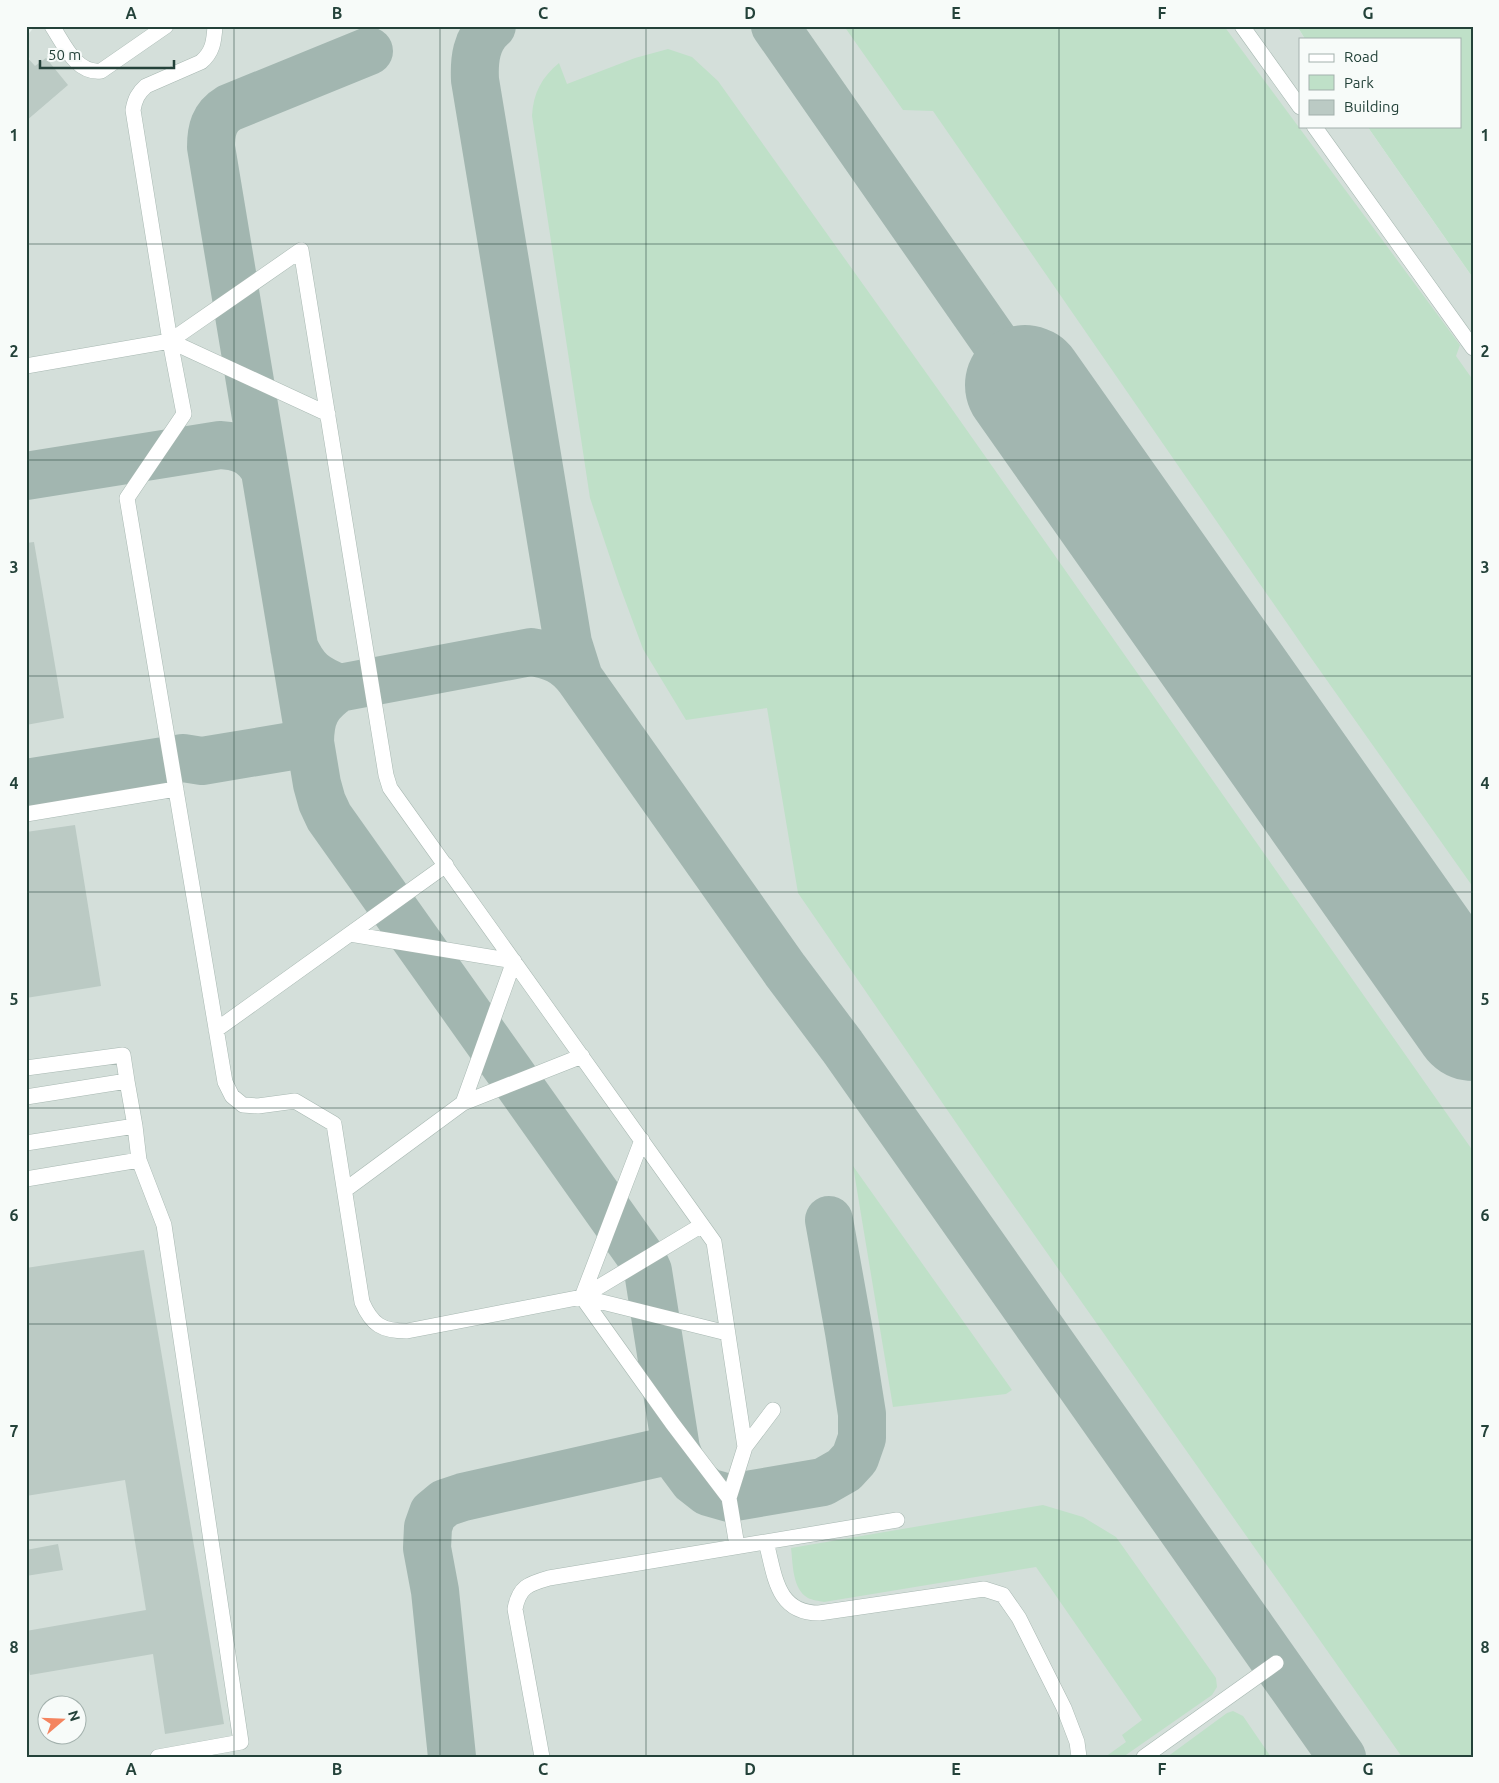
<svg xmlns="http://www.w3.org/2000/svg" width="1499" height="1783" viewBox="0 0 1499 1783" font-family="Ubuntu,sans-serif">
	<rect width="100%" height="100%" fill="#e6efeb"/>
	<path fill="#d4dfda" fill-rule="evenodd" d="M35 26H1297L1305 39H1300V126H1367L1473 278V1757H26V63L30 60 26 48V37ZM48 1706H78V1736H48Z"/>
	<path fill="#bfe0c8" d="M844 26H1224L1460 345 1456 356 1473 380V887L1309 655 933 111 903 110Z
		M1297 26H1473V278L1367 126H1460V39H1305Z
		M668 49 692 57 718 81 947 402 1473 1151V1757H1402L983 1162 798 893 767 708 686 720 643 649 619 584 590 498 532 116C533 93 542 77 559 63L567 84 635 58Z
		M853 1166 1012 1390 1006 1394 893 1407Z
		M1043 1505 1083 1517 1116 1537 1216 1678 1217 1687 1212 1695 1123 1757H1105L1126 1742 1122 1735 1142 1720 1036 1567 824 1602C819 1601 812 1600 808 1598 792 1589 793 1563 791 1548Z
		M1233 1711 1243 1716 1271 1757H1167L1227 1713Z"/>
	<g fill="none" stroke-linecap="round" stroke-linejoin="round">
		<path stroke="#a2b6b0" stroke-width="48" d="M492 26C476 40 474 60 475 80L568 643 579 678 785 970 842 1046 1342 1757
			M775 26 1025 385
			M369 51 229 108C214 117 211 130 211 147L317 784 322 802 329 817 643 1260 648 1271 676 1449 682 1465 694 1481 708 1492 729 1498 823 1482 844 1470 855 1458 862 1438V1414L849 1332 829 1220
			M26 476 220 445C240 446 253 451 264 469
			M339 688 531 652C552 655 566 661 579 678
			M26 783 183 758 202 761 310 743C310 715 317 703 339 688 314 678 305 671 294 647
			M452 1757 435 1591 427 1548 428 1527 433 1513 445 1503 463 1497 676 1449"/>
		<path stroke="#a2b6b0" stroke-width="120" d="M1025 385 1473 1021"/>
	</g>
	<path fill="#bbcac4" d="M26 56 35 66 46 58 68 85 26 121Z
		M34 542 64 718 26 725V543Z
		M75 825 101 986 26 998V832Z
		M144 1250 224 1724 165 1734 153 1654 30 1675 26 1652V1631L146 1610 125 1480 26 1496V1268Z
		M58 1544 63 1570 26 1576V1550Z"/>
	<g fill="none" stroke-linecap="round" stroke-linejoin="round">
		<g stroke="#a8b8b2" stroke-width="16">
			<path id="minor" d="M52 26C64 44 76 74 101 71L166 26
				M215 26C214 41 213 52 201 62L146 86C138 93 135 99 133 110L170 341 184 414 127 498 225 1082 232 1096 243 1105 258 1106 295 1101 334 1124 362 1302C372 1325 382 1331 407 1331L582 1297 672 1423 729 1498 737 1546
				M1242 26 1300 107
				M1314 126 1473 348
				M170 341 328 414
				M26 366 170 341 301 250 386 775 390 788 714 1242 745 1447 729 1498
				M26 814 176 789
				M350 934 514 961 463 1103
				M216 1030 446 865
				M26 1068 123 1055 127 1081
				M26 1097 127 1081 135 1126
				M26 1143 135 1126 139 1160 26 1179
				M139 1160 164 1225 241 1742 158 1757
				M345 1190 463 1103 582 1056
				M582 1297 642 1140
				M582 1297 727 1333
				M582 1297 702 1225
				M745 1447 773 1410
				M766 1542C775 1575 776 1613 819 1613L984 1589 1003 1595 1019 1618 1064 1708 1077 1742 1079 1757
				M542 1757 515 1609C519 1587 528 1584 549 1578L897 1520
				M1144 1757 1276 1663"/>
		</g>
		<use href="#minor" stroke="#fff" stroke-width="15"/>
	</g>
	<path fill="none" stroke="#24423a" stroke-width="1" stroke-opacity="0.55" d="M234 26V1757M440 26V1757M646 26V1757M853 26V1757M1059 26V1757M1265 26V1757M26 244H1473M26 460H1473M26 676H1473M26 892H1473M26 1108H1473M26 1324H1473M26 1540H1473"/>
	<rect width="1499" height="1783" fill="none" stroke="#f7fbf9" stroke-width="55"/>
	<rect x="1299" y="38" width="162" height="90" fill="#f7fbf9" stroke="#a3b1ad"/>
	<rect x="1309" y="54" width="25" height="8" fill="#ffffff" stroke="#a3b1ad"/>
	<text x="1344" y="62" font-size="15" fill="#24423a">Road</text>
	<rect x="1309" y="75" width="25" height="15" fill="#bfe0c8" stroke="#a3b1ad"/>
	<text x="1344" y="88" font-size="15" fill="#24423a">Park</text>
	<rect x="1309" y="100" width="25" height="15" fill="#bbcac4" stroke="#a3b1ad"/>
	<text x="1344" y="112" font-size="15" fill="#24423a">Building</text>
	<g transform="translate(62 1720) rotate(71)"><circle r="24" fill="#f7fbf9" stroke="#a3b1ad"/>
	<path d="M0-4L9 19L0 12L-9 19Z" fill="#f4845f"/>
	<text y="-8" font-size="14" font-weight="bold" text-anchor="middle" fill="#24423a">N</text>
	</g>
	<path d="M40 60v8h134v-8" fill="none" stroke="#24423a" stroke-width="2.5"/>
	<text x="48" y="60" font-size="15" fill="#24423a" stroke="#f7fbf9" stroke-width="4" paint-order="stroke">50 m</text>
	<rect x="28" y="28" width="1444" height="1728" fill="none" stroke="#24423a" stroke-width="2"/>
	<g font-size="16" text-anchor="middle" font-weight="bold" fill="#24423a">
		<text x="131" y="19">A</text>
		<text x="337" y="19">B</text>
		<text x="543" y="19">C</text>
		<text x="750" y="19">D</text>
		<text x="956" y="19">E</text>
		<text x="1162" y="19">F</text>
		<text x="1368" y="19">G</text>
		<text x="14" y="141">1</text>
		<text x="1485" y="141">1</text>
		<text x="14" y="357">2</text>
		<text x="1485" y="357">2</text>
		<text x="14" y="573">3</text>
		<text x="1485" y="573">3</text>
		<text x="14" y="789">4</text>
		<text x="1485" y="789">4</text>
		<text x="14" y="1005">5</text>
		<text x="1485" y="1005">5</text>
		<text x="14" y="1221">6</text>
		<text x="1485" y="1221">6</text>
		<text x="14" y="1437">7</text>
		<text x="1485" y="1437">7</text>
		<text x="14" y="1653">8</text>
		<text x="1485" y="1653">8</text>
		<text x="131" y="1775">A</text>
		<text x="337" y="1775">B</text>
		<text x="543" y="1775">C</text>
		<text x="750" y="1775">D</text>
		<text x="956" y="1775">E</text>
		<text x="1162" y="1775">F</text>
		<text x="1368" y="1775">G</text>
	</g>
</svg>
